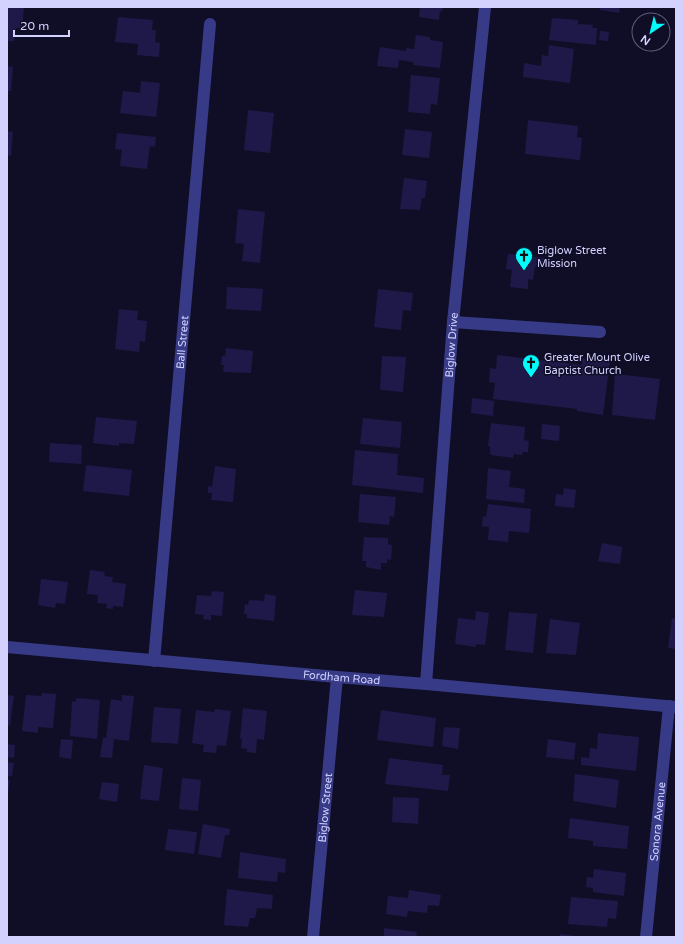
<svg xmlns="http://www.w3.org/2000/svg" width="683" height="944" viewBox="0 0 683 944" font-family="'Varela Round',sans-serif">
	<rect width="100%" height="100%" fill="#100e26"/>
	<path fill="#1e1948" d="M7 7H24L22 29 16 28 14 41H7Z
		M420 7H443L442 12 440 11 439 20 419 17Z
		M601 7H620L619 13 600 10Z
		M118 17 153 20 152 30H156L155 42 160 43 159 57 137 55 138 44 115 42Z
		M552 18 578 20V24L593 25 592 28H597L596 45 549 40Z
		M600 31 609 32 608 41 599 40Z
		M416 35 430 37V40L443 42 440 68 413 65V62L399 60 398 68 377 66 380 47 406 51V48L414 49Z
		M549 45 574 49 570 83 523 77 524 63 541 66 542 55 548 56Z
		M7 66 13 67 11 91H7Z
		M411 75 440 78 437 105 431 104 430 114 408 112Z
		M141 81 160 83 156 117 120 113 123 91 140 93Z
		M248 110 274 113 270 153 244 150Z
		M528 120 578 126 577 137 582 138 580 160 525 154Z
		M405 129 432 132 429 158 402 155Z
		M7 131 13 132 11 156 7 155Z
		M117 133 156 137 155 147 150 146 147 169 120 166 122 150 115 149Z
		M404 178 427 181 425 198H422L420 210 400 209Z
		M238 209 265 212 260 263 242 261 244 244 235 243Z
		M508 254 546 258 545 268 535 267 533 280 528 279V289L510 287 512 270 506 269Z
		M227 287 263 289 261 311 226 309Z
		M378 289 413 293 411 311 403 310 401 330 374 327Z
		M119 309 138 311 137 320 147 321 145 342 140 341 139 352 115 349Z
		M226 348 253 351 251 373 223 372 224 365H221L222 356H225Z
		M497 355 582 365V358L610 361 603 415 577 411V409L493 399 495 383 489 382 490 368 496 369Z
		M382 356 406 357 403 392 380 390Z
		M615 374 660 379 655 420 612 415Z
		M472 398 494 401 493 416 471 413Z
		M96 417 137 421 134 444 119 443V446L93 443Z
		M363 418 402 422 400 448 360 444Z
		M491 423 525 427 524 440 529 441 528 452H523L522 455 514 454 513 458 491 455 490 453V446H488Z
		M542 424 560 426 559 441 541 439Z
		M50 443 82 445 81 464 49 462Z
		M355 450 398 454 397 475 424 478 423 493 352 485Z
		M86 465 132 470 129 496 83 491Z
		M215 466 236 469 233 502 211 500 212 493H208V486L212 487Z
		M488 468 511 471 509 487 525 489 524 503 486 499Z
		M564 488 576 490 574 508 555 506 556 494 563 495Z
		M360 494 396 497 394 517 390 516 389 525 358 522Z
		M488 504 531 509 529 533 509 531 508 542 488 540 489 527 482 526 483 516 486 517Z
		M364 537 388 538V544L392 545 391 560 387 559V563H381V570L366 567V561H362Z
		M602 543 622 547 620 564 598 561Z
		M90 570 105 572 104 576 113 577 112 582 126 584 123 607 113 606V609L106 608 107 604 97 603 98 595 87 594Z
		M41 579 68 582 65 604 56 603 55 608 38 605Z
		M355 590 387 593 384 617 352 615Z
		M212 591 224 592 222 616 211 615V620L203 619 204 615 195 614 197 595 211 596Z
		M265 594 276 596 274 621 247 618V614H244L245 604 248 605 249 600 264 601Z
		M476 611 489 613 485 645 476 644V647L455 644 458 618 475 620Z
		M509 612 537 614 533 653 505 650Z
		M672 618 676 619V649L668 648Z
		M550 619 580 623 576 655 546 653Z
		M42 693 56 694 53 728 38 727V733L22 731 26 695 41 696Z
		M7 695 14 696 10 726 7 725Z
		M122 695 134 696 129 741 114 739 112 758 100 757 103 738H106L111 699 122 701Z
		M76 698 100 700 97 739 70 736 72 701 76 702Z
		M154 707 181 709 178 744 151 742Z
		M243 708 267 711 264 740 257 739 256 753 247 752V749L241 748 242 739H240Z
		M215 709 231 711 226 746 217 745 216 753 203 752 204 745 192 743 196 710 214 712Z
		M381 710 436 718 433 747 377 740Z
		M444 727 460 728 458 749 442 746Z
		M598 733 639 737 636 771 581 765V757L589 758 590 748 597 749Z
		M61 739 73 740 71 759 59 757Z
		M548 739 576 743 574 760 546 757Z
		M7 744 15 745 14 758 7 757Z
		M389 758 443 765 442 775H450L448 791 385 784Z
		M7 762 14 763 12 776H7Z
		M144 765 163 768 159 801 140 799Z
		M575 774 619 780 616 808 573 801Z
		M182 778 201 780 198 811 179 809Z
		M7 780H10L8 793H7Z
		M102 782 119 784 117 802 99 799Z
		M393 797 419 798 418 824 392 822Z
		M570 818 629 826 627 849 593 846V841L568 838Z
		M203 824 230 829 229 835H225L221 858 198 854Z
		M168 829 197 832 194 854 165 850Z
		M240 852 286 859 285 873 278 872 277 882 238 878Z
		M594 869 626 873 624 896 593 892V888L586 887 587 877 593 878Z
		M227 889 273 895 272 909 257 908 255 918H250L248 927 224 925Z
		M409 890 441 895 439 906 428 905 427 913 408 911 407 917 386 914 388 896 408 898Z
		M571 897 618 901 616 919 608 918 607 927 568 924Z
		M384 928 417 932 416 937H384Z
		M560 934 576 936V937H560Z"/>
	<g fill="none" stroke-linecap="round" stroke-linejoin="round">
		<g stroke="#373b87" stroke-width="12">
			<path d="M453 322 600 332"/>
			<path id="s1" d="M7 647 337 677 426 684 676 707"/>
			<path id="s2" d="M154 661 210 24"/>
			<path id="s3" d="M426 684 453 322 485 7"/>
			<path id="s4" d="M313 937 337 677"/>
			<path id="s5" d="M646 937 669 706"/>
		</g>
	</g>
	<defs>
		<g id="church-pin" transform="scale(0.9)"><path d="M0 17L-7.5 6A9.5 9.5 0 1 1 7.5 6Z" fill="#00fcfd" stroke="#100e26"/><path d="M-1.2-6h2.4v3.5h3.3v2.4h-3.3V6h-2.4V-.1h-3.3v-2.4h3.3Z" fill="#111"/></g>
	</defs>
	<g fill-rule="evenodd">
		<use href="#church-pin" x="524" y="256"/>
		<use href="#church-pin" x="531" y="363"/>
	</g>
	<g text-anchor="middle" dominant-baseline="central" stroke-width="3" stroke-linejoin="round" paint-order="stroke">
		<g font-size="11" fill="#d3d2ff" stroke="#100e26" text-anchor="start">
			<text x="537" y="250">Biglow Street<tspan x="537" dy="13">Mission</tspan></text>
			<text x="544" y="357">Greater Mount Olive<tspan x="544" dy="13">Baptist Church</tspan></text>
		</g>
		<g font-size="11" fill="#d3d2ff" stroke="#100e26">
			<text stroke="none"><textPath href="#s2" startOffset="320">Ball Street</textPath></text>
			<text stroke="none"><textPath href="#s3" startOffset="340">Biglow Drive</textPath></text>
			<text stroke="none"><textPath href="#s1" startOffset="336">Fordham Road</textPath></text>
			<text stroke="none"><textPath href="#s4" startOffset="130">Biglow Street</textPath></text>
			<text stroke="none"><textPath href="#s5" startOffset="116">Sonora Avenue</textPath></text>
		</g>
	</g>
	<rect width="683" height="944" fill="none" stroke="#d3d2ff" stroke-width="16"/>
	<g transform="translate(651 32) rotate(215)"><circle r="19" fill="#100e26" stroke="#5e5c7d"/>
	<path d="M0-3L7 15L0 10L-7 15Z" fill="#00fcfd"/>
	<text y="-6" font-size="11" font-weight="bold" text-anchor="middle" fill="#d3d2ff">N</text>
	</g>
	<path d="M14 30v6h55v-6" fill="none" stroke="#d3d2ff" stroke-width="2"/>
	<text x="20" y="30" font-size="12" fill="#d3d2ff" stroke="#100e26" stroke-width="3" paint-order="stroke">20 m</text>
</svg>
